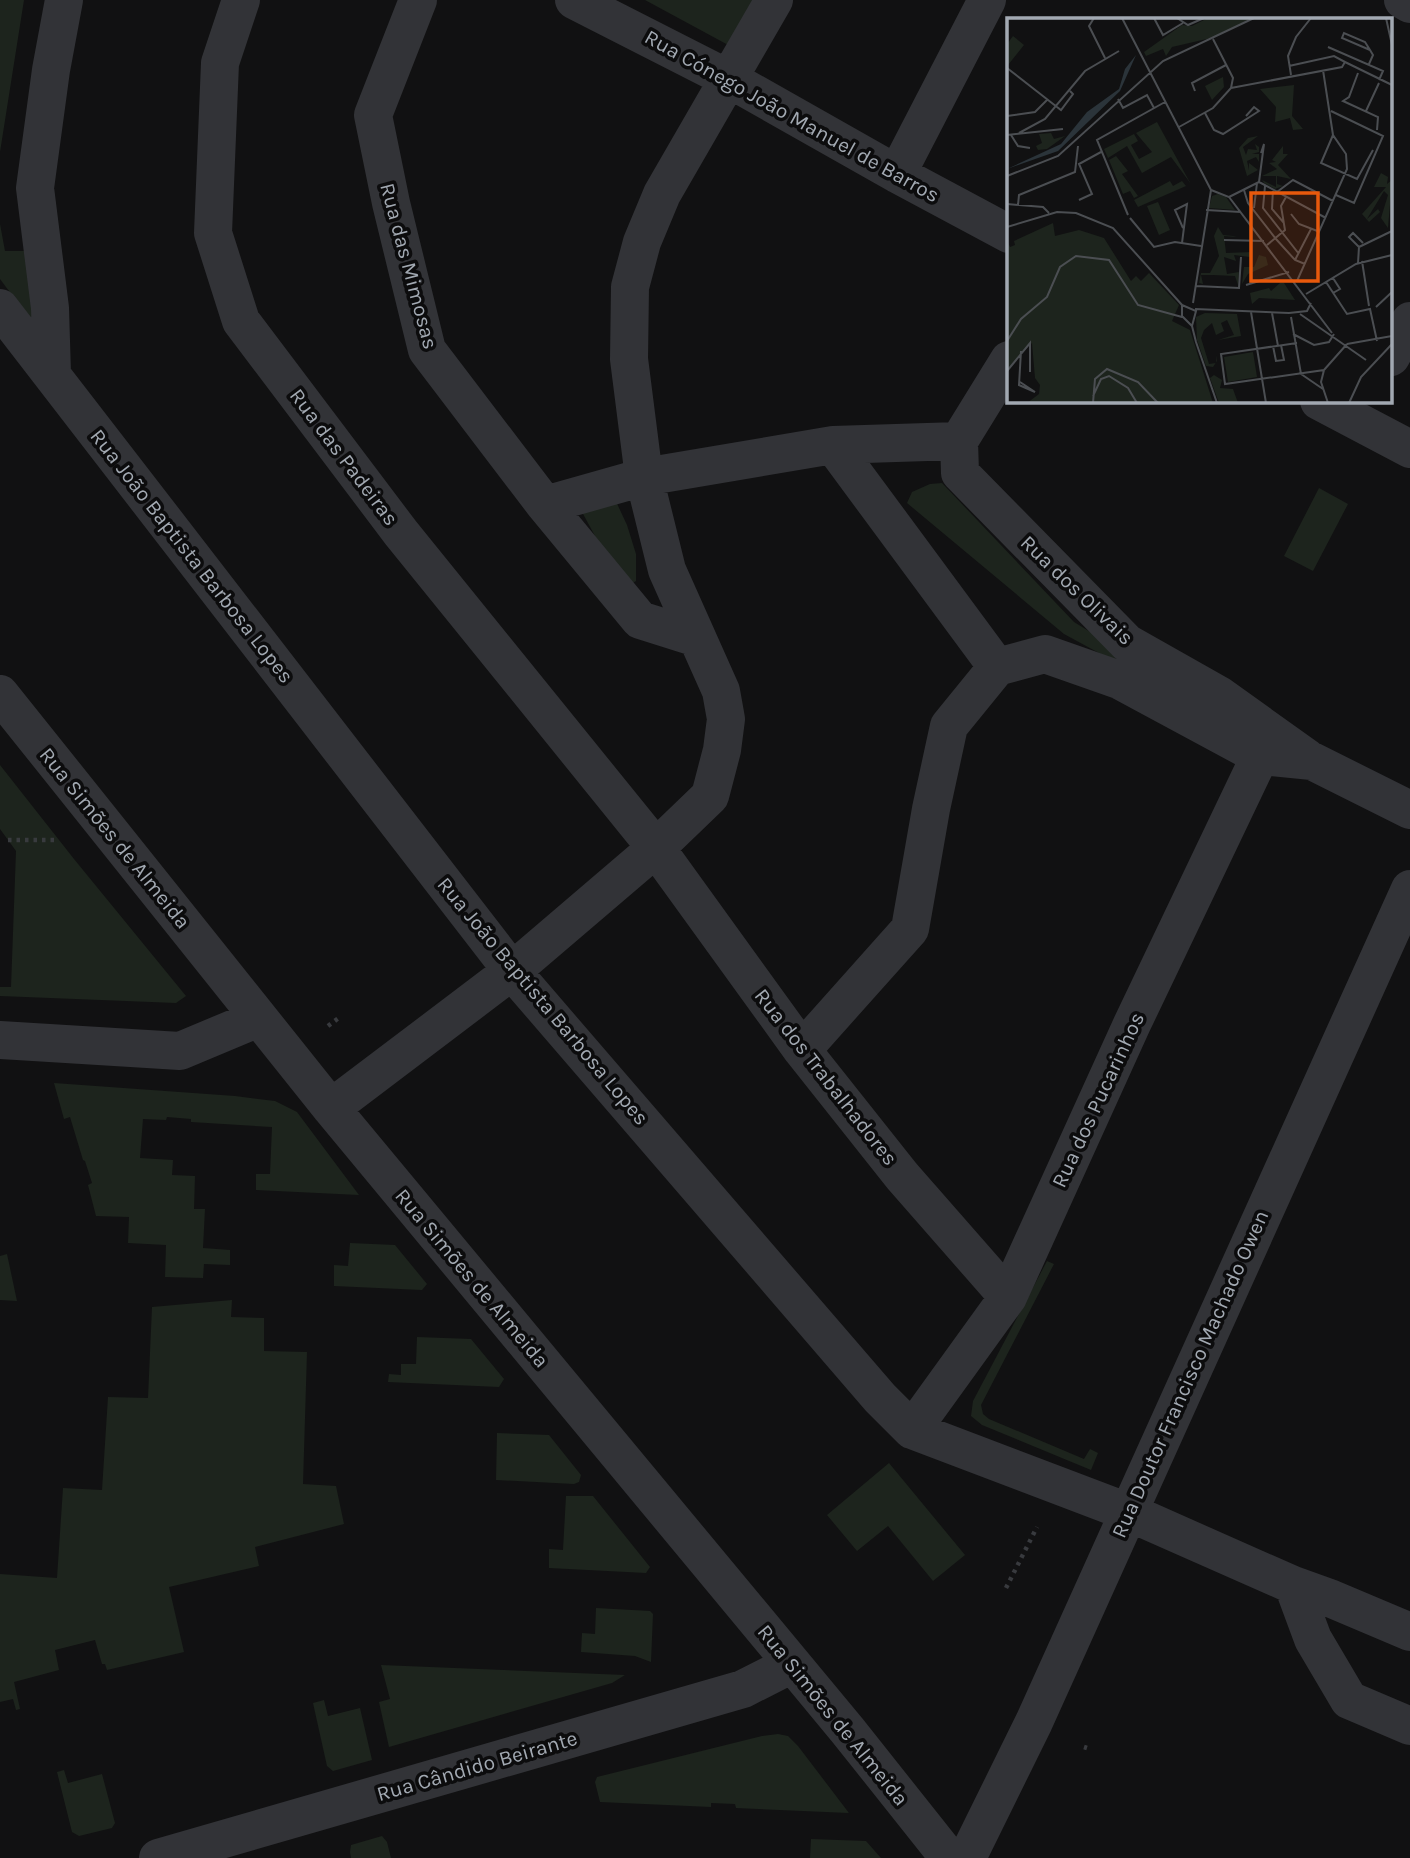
<svg xmlns="http://www.w3.org/2000/svg" width="1410" height="1858" viewBox="0 0 1410 1858" font-family="Karla,sans-serif">
	<rect width="100%" height="100%" fill="#111112"/>
	<path fill="#1d241d" d="M0 0H24L0 152Z
		M645 0H756L730 46Z
		M0 224 5 251H29L38 330 0 279Z
		M942 483 1074 622 1261 737V741L1064 634 907 503 912 492 930 484Z
		M1319 488 1348 504 1313 571 1284 556Z
		M613 495 627 525 636 554V581L628 586 608 560 582 512Z
		M0 765 74 859 186 996 176 1003 0 996V987H11L16 851 0 829Z
		M54 1083 235 1096 275 1101 297 1112 359 1195 256 1190V1174H270L272 1127 191 1122V1119L167 1117 166 1120 143 1119 140 1158 173 1160 172 1175 195 1176 194 1209H205L203 1248 230 1250V1265L204 1264 203 1278 165 1277 166 1245 128 1243 129 1217 96 1216 88 1185 92 1183 85 1161 83 1160 70 1117 64 1119Z
		M350 1243 395 1245 427 1284 422 1290 334 1286V1265L348 1266Z
		M7 1254 17 1301 0 1300V1256Z
		M1047 1261 1054 1264 981 1405 983 1414 989 1419 1084 1459 1090 1449 1098 1453 1091 1470 982 1425 971 1416 973 1401Z
		M232 1300 231 1317 264 1318V1351L307 1352 303 1484 336 1486 344 1524 255 1547 259 1566 169 1587 184 1652 107 1670 105 1664H102L95 1640 55 1650 59 1670 14 1682 20 1709 16 1710 13 1699 0 1702V1574L57 1578 63 1488 102 1490 108 1397 148 1398 152 1307Z
		M417 1337 471 1339 504 1379 499 1387 388 1382 389 1374 401 1375V1364H416Z
		M497 1433 549 1435 581 1475 579 1482 574 1484 496 1480Z
		M889 1463 965 1555 933 1581 888 1526 857 1551 827 1515Z
		M566 1496H593L650 1567 646 1573 549 1568V1549L563 1550Z
		M596 1608 650 1611 653 1614 651 1662 635 1656 581 1652 582 1633 595 1634Z
		M381 1665 625 1675 612 1683 389 1747 379 1702 390 1699Z
		M324 1700 328 1716 360 1708 372 1760 333 1771 327 1766 313 1703Z
		M778 1734 788 1736 798 1746 849 1813 736 1808 735 1804 711 1803V1807L600 1802 595 1782 597 1777 762 1736Z
		M64 1770 68 1783 102 1774 115 1823 112 1828 79 1836 72 1832 57 1772Z
		M382 1836 387 1842 391 1858H351L350 1852 351 1845Z
		M811 1839 866 1841 881 1858H810Z"/>
	<g fill="none" stroke-linecap="round" stroke-linejoin="round">
		<path stroke="#383a3e" stroke-width="4.5" stroke-dasharray="3.5 5" stroke-linecap="butt" d="M8 840H56
			M328 1026 340 1017
			M1006 1588 1037 1527
			M1084 1747 1087 1748"/>
		<path stroke="#323337" stroke-width="38" d="M241 0 220 63 213 233 241 321 401 533 656 848 802 1050 902 1176 1008 1297
			M418 0 373 115 391 203 427 350 545 505 640 620 697 638
			M574 0 729 79 897 174 1009 234
			M1403 0 1410 4
			M897 174 987 0
			M0 308 512 971 880 1398 912 1430 1128 1512 1293 1585 1313 1639 1349 1700 1410 1726
			M1391 357 1410 321
			M1009 360 959 441 960 473 1127 643 1219 695 1307 758
			M52 374 50 308 35 188 51 70 64 0
			M1319 401 1410 449
			M833 445 997 667 1045 654 1119 680 1260 756 1312 761 1410 810
			M545 505 644 477 833 445 959 441
			M0 694 331 1108 848 1731 949 1858
			M0 1040 180 1051 259 1018
			M802 1050 910 929 931 809 949 726 997 667
			M331 1108 512 971 656 848 710 796 722 750 726 719 721 691 667 570 644 477 629 359 630 287 642 242 662 194 774 0
			M912 1430 1008 1297 1132 1024 1260 756
			M1293 1585 1332 1599 1410 1632
			M158 1858 743 1689 792 1664
			M967 1858 1034 1722 1410 889"/>
	</g>
	<g text-anchor="middle" dominant-baseline="central" stroke-width="7" stroke-linejoin="round" paint-order="stroke">
		<g font-size="21" fill="#a2a9b2" stroke="#0c0c0d">
			<text transform="translate(792 116) rotate(29)">Rua Cónego João Manuel de Barros</text>
			<text transform="translate(409 266) rotate(75)">Rua das Mimosas</text>
			<text transform="translate(344 457) rotate(53)">Rua das Padeiras</text>
			<text transform="translate(192 556) rotate(52)">Rua João Baptista Barbosa Lopes</text>
			<text transform="translate(1077 590) rotate(44)">Rua dos Olivais</text>
			<text transform="translate(115 838) rotate(51)">Rua Simões de Almeida</text>
			<text transform="translate(543 1001) rotate(50)">Rua João Baptista Barbosa Lopes</text>
			<text transform="translate(826 1077) rotate(52)">Rua dos Trabalhadores</text>
			<text transform="translate(1098 1100) rotate(-65)">Rua dos Pucarinhos</text>
			<text transform="translate(472 1278) rotate(50)">Rua Simões de Almeida</text>
			<text transform="translate(1190 1374) rotate(-66)">Rua Doutor Francisco Machado Owen</text>
			<text transform="translate(833 1715) rotate(51)">Rua Simões de Almeida</text>
			<text transform="translate(477 1766) rotate(-16)">Rua Cândido Beirante</text>
		</g>
	</g>
	<g transform="translate(1007 18)">
		<rect width="385" height="385" fill="#111112"/>
		<path d="M201 0H245L204 20 165 29 159 38 156 31 139 38 137 34 175 7 185 8ZM6 18 17 27 1 47 0 26ZM216 59 217 69 205 82 198 68ZM287 67 285 98 296 111 286 112 283 100 268 104 269 89 253 71ZM150 104 181 161 184 166 164 139 135 155 120 128 101 140 97 131 127 116 131 123 124 127 132 141 145 134 129 115ZM44 115 47 121 58 118 40 131 31 132 29 128 35 125 32 116ZM251 118 236 129 239 137 241 131 250 132 248 126 252 129V134L245 136H252V144L249 139 240 143 242 152V145L251 152 240 158 232 130 241 120ZM276 128V136H281L271 147 284 161 270 158V166L276 168 268 171 257 165 255 162 269 169V158H255L270 151 262 145 269 144 265 142ZM109 138 121 153 115 156 131 178 127 180 123 173 116 176 102 142ZM374 155 381 159 380 166 385 162 381 210 374 200 381 177 377 173 360 201 371 191 373 194 362 204 355 196 379 169H367ZM175 163 179 168 131 189 127 182 163 163 166 168ZM211 176 219 179 228 192 202 190 205 178ZM151 184 163 212 152 217 140 188ZM46 205 48 218 72 212 97 220 124 263 129 258 134 263 142 255 172 287 165 303 183 312 206 385H20L32 376 33 367 28 360 25 325 0 351V222L3 229 8 227 7 223ZM211 209 216 217 226 218 230 219 217 218 219 235 245 234 243 239 227 237 229 243 217 239 220 256 232 254 231 267 228 258 206 257H194L196 266 192 265 194 255H203L212 238 207 218ZM252 237 259 239 261 247 241 256 235 266 237 249H247ZM273 265H277L288 282 252 280 245 286 243 275 262 270 264 273ZM198 295 230 296 234 318 211 322 227 317 220 302 214 305 217 313 209 317 205 305 197 312 194 320 202 346 209 345 210 337V343L206 349 199 348 190 322 189 299ZM246 334 250 359 221 364 217 339ZM207 357 215 362 213 370 226 371 231 385H212L203 360Z" fill="#1d241d"/>
		<path d="M129 37 113 73 51 133 0 151 54 126 80 94 112 71 118 51Z" fill="#2b343a"/>
		<path fill="none" stroke="#4b4e52" stroke-width="2" d="M87 0 82 8 98 40M115 0 204 172M147 0 156 17 176 5M170 0 181 7 197 0M379 0 385 27M321 29 376 53 372 62M338 44 385 67M362 46 366 37 363 32 358 24 337 15 335 20 363 32M0 50 50 89M351 55 342 79 336 83 371 99 370 112M284 57 281 38 289 19 304 0M224 70 335 49 338 44 327 38 282 48M188 73 185 65 219 47M111 81 116 90 140 77 147 90M50 89 54 92 66 76 63 73M324 93 376 118 347 185 329 177M359 93 372 65M198 95 207 112 216 116 252 93 247 89 239 98M0 98 28 94 40 82M172 109 206 90 224 70 226 60 206 21M12 115 38 101 78 53 112 33M0 117 56 111M4 117 11 128 23 130M326 117 314 145 350 161 366 132M0 158 51 138 156 43 247 0M252 164 257 126 254 135M258 168 256 190 292 236M266 171 265 191 277 205M237 172 241 185 269 221 288 242 298 246M270 174 286 162 326 183M222 179 252 164 319 200M72 182 85 176 72 146 94 134M0 186 36 189 42 195M11 187 12 177 68 154 71 128M247 190 250 165M199 192 234 194M284 196 292 206 313 214M121 197 90 122 158 84M123 200 147 229 168 224 194 228M0 209 50 194 69 195 106 210 175 287V298L185 308M217 222 257 223M175 225 180 186 168 192 176 210M260 227 278 212 274 188 279 179M352 229 342 219 346 215 356 225M288 242 304 211M355 243 362 288M351 245 352 229 385 213M326 260 333 271 326 275M290 263 340 151 339 136 326 117 316 52M319 264 340 296 363 291 370 323M239 267 282 254M189 268 232 270 234 239M299 276 349 246 385 237M186 285 204 172 222 179 325 315M175 287 189 293 185 308 189 324 210 385M369 289 385 274M188 291 282 295 300 293 304 285M244 294 259 385M265 295 271 328M293 296 359 342M284 299 294 356 316 371M286 316 307 327 322 324 327 316M0 323 14 301 40 279 53 249 69 238 102 242 131 287 175 299M290 325 214 336 218 366 317 352 340 326M340 326 385 318M266 328 269 343 277 342 274 327M317 352 314 364 321 385M0 353 23 325V354M13 364 28 374 12 367 14 333M86 378 94 361 102 358 121 370 130 385M86 385 88 361 100 351 131 364 151 385M342 385 354 359 385 326"/>
		<path fill="#e8590c" fill-opacity="0.15" stroke="#e8590c" stroke-width="3.5" d="M244 175H311V263H244Z"/>
		<rect width="385" height="385" fill="none" stroke="#a2a9b2" stroke-width="3.5"/>
	</g>
</svg>
